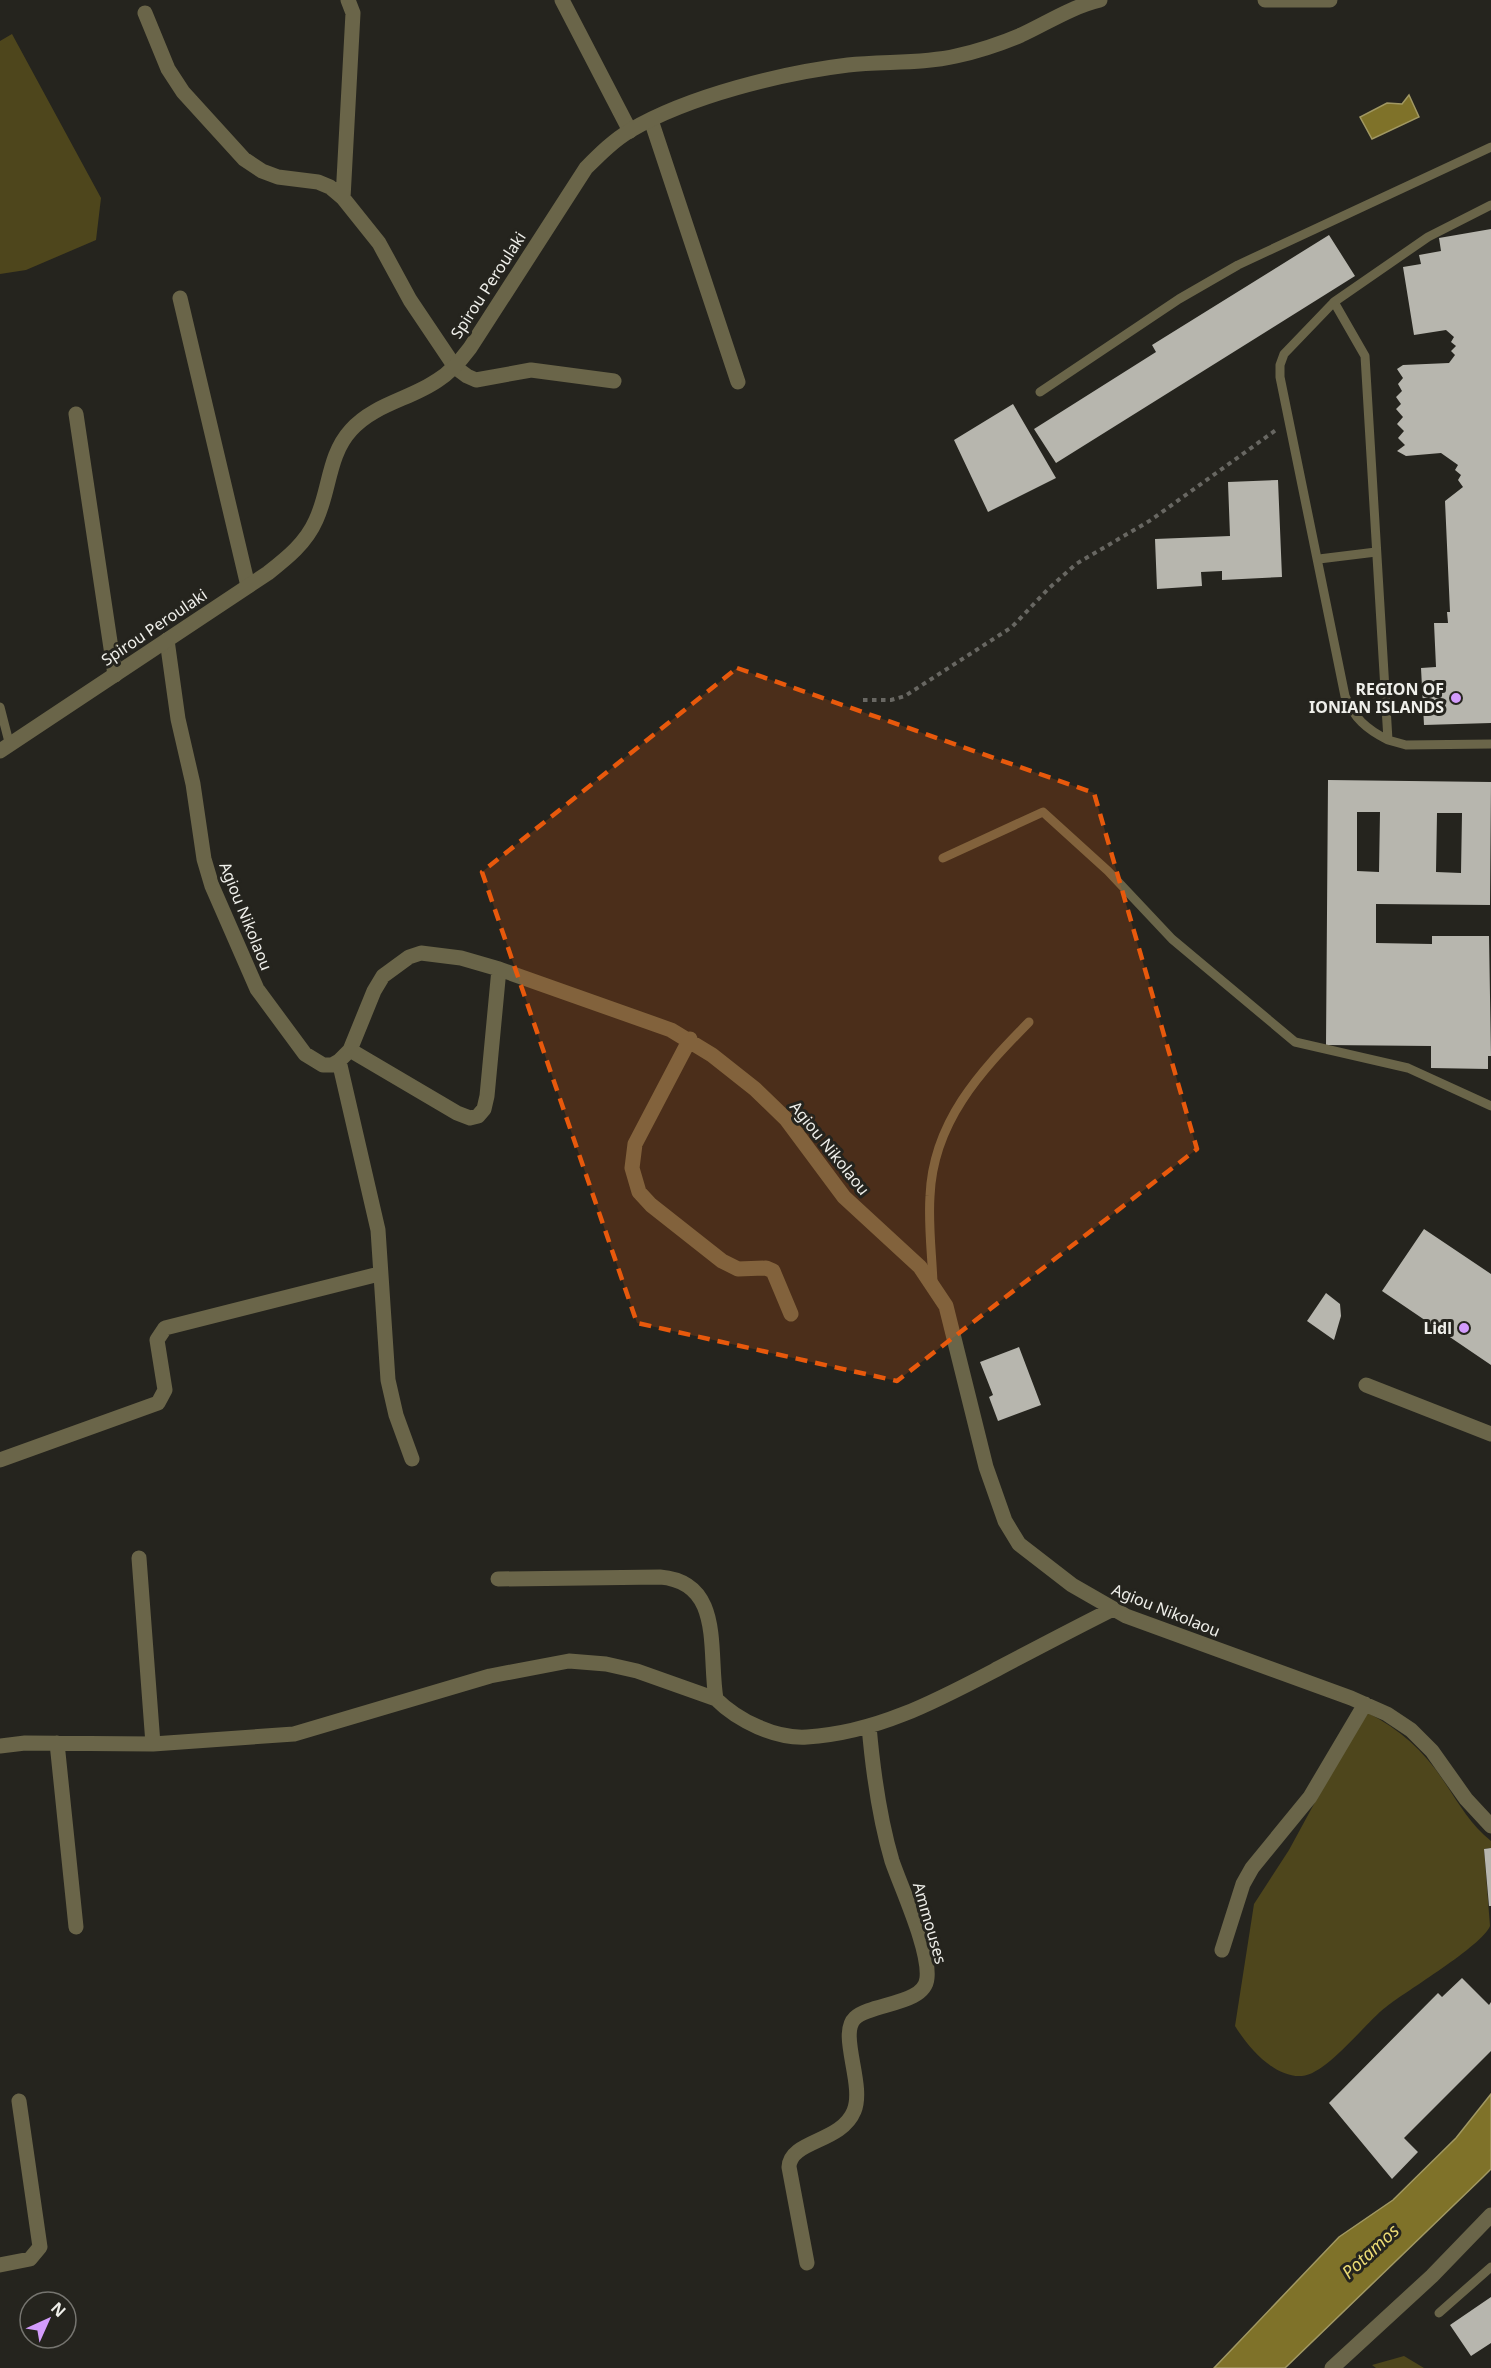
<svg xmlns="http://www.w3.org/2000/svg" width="1491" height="2368" viewBox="0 0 1491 2368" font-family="'Noto Sans',sans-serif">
	<rect width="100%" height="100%" fill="#25241e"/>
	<path fill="#4e461c" d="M12 34 101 198 96 240 26 270 0 274V41Z
		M1368 1713C1400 1729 1426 1753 1445 1783 1459 1804 1471 1825 1491 1841V1848L1484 1849 1490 1926C1482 1946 1406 1991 1386 2007 1365 2023 1327 2074 1302 2076 1274 2078 1248 2047 1235 2026L1254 1904 1289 1850 1339 1758Z
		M1404 2356 1424 2368H1376L1372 2365Z"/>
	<path fill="#7f7229" stroke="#a19863" stroke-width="1.5" d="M1409 95 1419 117 1372 139 1360 117 1387 103 1402 104Z
		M1491 2094V2169L1483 2177 1285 2368H1214L1339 2237 1393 2200 1456 2138Z"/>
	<path fill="#b7b6ae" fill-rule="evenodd" d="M1491 229V723L1424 725 1421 668 1436 667 1434 623H1448L1447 612H1450L1445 501 1463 487 1458 480 1461 475 1455 470 1458 465 1441 453 1406 456 1397 451 1405 445 1398 438 1404 431 1397 424 1403 417 1396 409 1401 404 1396 397 1402 391 1398 384 1403 378 1397 369 1403 365 1449 363 1455 355 1451 351 1456 346 1451 342 1454 337 1446 330 1414 335 1403 267 1421 264 1419 255 1441 251 1439 238Z
		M1329 235 1355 276 1056 463 1034 429 1156 352 1152 345Z
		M1013 404 1056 478 988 512 954 440Z
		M1278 480 1282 577 1222 580V571L1201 572 1202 586 1157 589 1155 539 1230 536 1228 482Z
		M1328 780 1491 782 1490 905 1376 904V943L1432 944V936H1489L1491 1056H1488V1069L1431 1068V1046L1326 1045ZM1357 812H1380L1379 872 1357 871ZM1437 813H1462L1461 873 1436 872Z
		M1424 1229 1491 1274V1365L1382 1291Z
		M1326 1293 1340 1304 1341 1316 1334 1340 1307 1321Z
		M1019 1347 1041 1405 998 1421 989 1397 993 1395 980 1362Z
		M1491 1848V1906H1489L1484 1849Z
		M1462 1978 1489 2005 1491 2002V2051L1404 2138 1418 2152 1392 2179 1329 2103 1438 1993 1442 1997Z
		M1491 2297V2343L1471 2356 1450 2325Z"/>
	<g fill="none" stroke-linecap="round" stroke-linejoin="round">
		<path stroke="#686762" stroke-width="4" stroke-dasharray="4.5 4.5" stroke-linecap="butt" d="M863 700H891L905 696 1012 627 1048 589 1076 564 1151 520 1276 430"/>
		<path stroke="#6a6549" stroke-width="9" d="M1491 205 1428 237 1334 302 1365 356 1388 740 1406 745 1491 744
			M1334 302 1284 354 1280 365V377L1345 696C1354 718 1366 729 1388 740
			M1040 392 1179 299 1238 265 1491 147
			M1319 559 1376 552
			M0 707 10 746
			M943 858 1043 812 1108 871 1172 939 1295 1042 1408 1068 1491 1106
			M933 1283C932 1255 928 1225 930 1196 933 1122 980 1072 1029 1022
			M1439 2313 1491 2267"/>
		<path stroke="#6a6549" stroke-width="15" d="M562 0 630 131
			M145 13 168 69 183 92 244 159 262 171 278 177 318 182 330 187 343 198 379 243 410 300 455 367 467 376 476 380 531 370 614 381
			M651 120 738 382
			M343 198 353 13 348 0
			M180 298 248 586
			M76 414 115 675
			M167 640 178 719 193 784 204 859 212 886 257 989 305 1054 323 1065H332L339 1061 350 1050 374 991 383 976 409 957 421 953 461 958 499 969 671 1030 712 1055 755 1089 786 1119 844 1197 920 1267 946 1306 986 1467 1005 1521 1019 1544 1072 1585 1126 1616 1351 1698 1387 1714 1411 1730 1432 1751 1466 1799 1491 1826
			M690 1039 635 1144 632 1168 639 1192 651 1205 722 1261 738 1269 766 1268 773 1271 791 1314
			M350 1050 457 1113 470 1118 478 1116 484 1109 487 1096 499 969
			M339 1061 378 1230 388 1380 396 1415 412 1459
			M1366 1385 1491 1434
			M0 1460 158 1403 165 1390 157 1340 165 1328 379 1274
			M139 1558 153 1744
			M498 1579 660 1577C724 1582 708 1651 716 1699 738 1721 776 1739 807 1737 877 1733 938 1700 999 1668 1037 1648 1075 1628 1113 1609
			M57 1743 76 1927
			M0 1746 25 1743 153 1744 294 1734 490 1676 569 1661 606 1664 637 1671 716 1699
			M1222 1950 1243 1884 1252 1868 1310 1797 1365 1704
			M807 2263 789 2167C790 2140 841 2143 854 2111 865 2085 838 2034 855 2018 871 2003 925 2005 927 1978 930 1950 902 1890 892 1861 879 1817 873 1772 869 1726
			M0 2265 30 2259 40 2247 19 2101
			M1332 2368 1432 2276 1491 2215"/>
		<path stroke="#6a6549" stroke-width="15" d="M1265 0H1330
			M0 751 268 573C287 558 306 543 316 520 330 490 328 455 351 430 374 404 411 399 438 380 451 372 461 360 470 348L586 168C600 154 614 140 631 130 689 96 782 73 848 65 883 61 922 64 956 56 978 51 1000 44 1021 35 1047 23 1071 7 1100 0"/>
	</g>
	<path fill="#e8590c" fill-opacity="0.2" stroke="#e8590c" stroke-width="4.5" stroke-dasharray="12 8" stroke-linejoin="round" d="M737 668 1094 793 1197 1149 897 1381 637 1323 482 872Z"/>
	<g fill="#d39cfc" stroke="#25241e" stroke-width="2">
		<circle cx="1456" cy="698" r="6"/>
		<circle cx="1464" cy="1328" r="6"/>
	</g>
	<g text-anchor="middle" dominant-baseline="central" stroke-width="6" stroke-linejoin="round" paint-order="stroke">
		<g font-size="16" fill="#efefea" stroke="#25241e">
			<text transform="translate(488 285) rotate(-57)">Spirou Peroulaki</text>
			<text transform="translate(154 627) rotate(-34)">Spirou Peroulaki</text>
			<text transform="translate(246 916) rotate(68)">Agiou Nikolaou</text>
			<text transform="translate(830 1148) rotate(51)">Agiou Nikolaou</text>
			<text transform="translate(1166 1610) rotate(22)">Agiou Nikolaou</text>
			<text transform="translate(930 1923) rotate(74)">Ammouses</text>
		</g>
		<g font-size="16" font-weight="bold" fill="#efefea" stroke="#25241e" text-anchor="end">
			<text x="1444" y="689">REGION OF<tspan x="1444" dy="18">IONIAN ISLANDS</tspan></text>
			<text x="1452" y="1328">Lidl</text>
		</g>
		<g font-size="18" font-style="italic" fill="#ebda74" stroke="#25241e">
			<text transform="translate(1370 2251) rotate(-43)">Potamos</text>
		</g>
	</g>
	<g transform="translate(48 2320) rotate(45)"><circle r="28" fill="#25241e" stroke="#767570" stroke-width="1.5"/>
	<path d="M0-4.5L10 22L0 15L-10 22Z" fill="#d39cfc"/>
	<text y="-9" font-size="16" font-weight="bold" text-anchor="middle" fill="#efefea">N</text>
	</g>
</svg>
